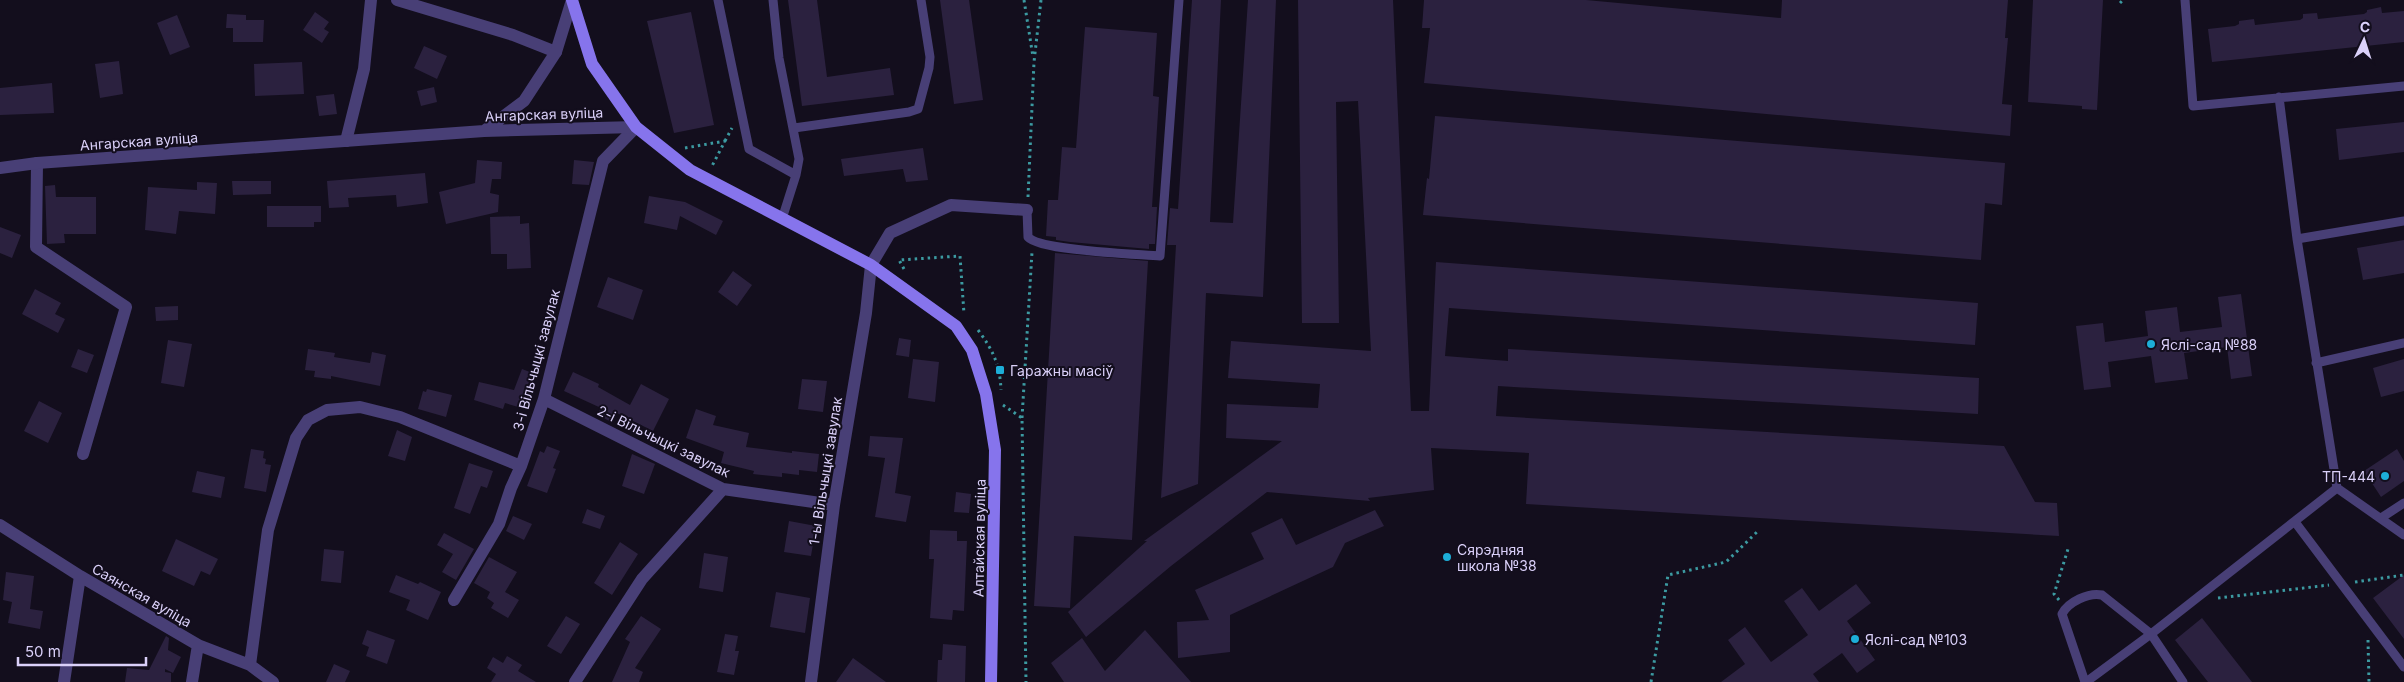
<svg xmlns="http://www.w3.org/2000/svg" width="2404" height="682" viewBox="0 0 2404 682" font-family="Inter,sans-serif">
	<rect width="100%" height="100%" fill="#130e1d"/>
	<path fill="#2b213f" d="M788 0H817L827 77 890 68 894 95 802 106Z
		M940 0H969L983 100 954 104Z
		M1192 0H1221L1210 222 1233 223 1248 0H1276L1263 297 1206 293 1198 484 1161 498 1176 245H1167L1170 208 1178 209Z
		M1298 0H1393L1411 411H1429L1436 262 1978 303 1975 345 1449 308 1445 356 1508 361V349L1979 378 1978 414 1498 386 1496 416 2004 446 2035 502 2057 503 2059 536 1526 504 1529 453 1431 448 1434 490 1368 498 1370 501 1267 492 1171 566 1086 637 1068 612 1147 541H1144L1282 441 1226 438 1227 404 1318 408 1320 384 1228 378 1231 341 1371 351 1358 101 1336 102 1339 323H1302Z
		M1424 0H1586L1781 18 1782 0H2008L2005 38H2008L2002 104 2012 105 2010 136 1424 83 1430 28H1422Z
		M2033 0H2103L2097 110 2082 109V106L2028 102Z
		M2381 7 2382 13 2404 11V42L2212 62 2208 29 2235 26 2239 24V21L2254 19 2255 25 2300 20 2303 18V14L2317 13 2318 19 2364 14 2367 12V10Z
		M315 12 329 22 324 29 329 32 322 43 303 30Z
		M691 12 714 125 674 133 647 21Z
		M227 14 246 15V20H264L263 42H233V28H226Z
		M177 15 190 47 170 55 157 23Z
		M1085 27 1157 33 1153 96 1159 97 1152 207H1157L1155 244H1149V249L1070 242 1056 240V237L1046 236 1048 200H1058L1062 147 1076 148Z
		M424 46 447 56 437 79 414 68Z
		M119 61 123 94 100 98 95 64Z
		M302 62 304 94 255 96 254 64Z
		M52 83 54 113 0 115V88Z
		M434 87 437 102 421 106 417 91Z
		M334 94 337 114 319 116 316 96Z
		M1435 116 2005 163 2002 205 1985 203 1981 260 1423 215 1427 178 1429 179Z
		M2404 122V152L2339 160 2336 129Z
		M923 148 928 180 906 182 903 169 844 176 841 159Z
		M477 160 502 162 501 179H492L490 193 499 195 498 212 446 224 439 192 475 183Z
		M574 160 594 162 589 185 572 184Z
		M425 173 428 203 397 207 396 195 348 198 349 207 329 208 327 181Z
		M232 181H271V194L233 195Z
		M197 182 217 183 215 214 179 211 176 234 145 230 148 187 197 190Z
		M55 185 56 197H96V234H64L65 243 47 244 45 186Z
		M649 196 685 202 723 221 716 235 680 216 677 230 644 223Z
		M267 206H321V222H314V227H267Z
		M520 216V224L529 223 531 268 507 269V254H491L490 217Z
		M0 227 21 235 12 258 0 253Z
		M2404 240V273L2363 280 2357 248Z
		M1055 253 1148 261 1132 540 1074 536 1070 608 1034 606Z
		M733 271 752 285 737 306 718 292Z
		M608 277 643 290 633 320 597 307Z
		M35 289 61 303 55 314 65 319 58 333 22 314Z
		M2241 294 2252 376 2231 379 2227 347 2184 353 2188 379 2155 383 2151 356 2108 362 2111 387 2084 390 2076 326 2103 323 2105 342 2148 336 2145 311 2177 307 2180 332 2222 327 2218 297Z
		M178 306V320L156 321 155 307Z
		M899 338 911 340 909 357 896 355Z
		M168 340 192 344 184 387 161 383Z
		M78 349 94 355 87 373 71 367Z
		M308 349 335 353 334 357 370 363 372 352 386 355 380 386 331 376V379L314 377 315 371 305 370Z
		M913 359 939 362 935 402 908 398Z
		M2404 359V391L2381 397 2373 368Z
		M522 369 535 374 525 409 505 403 503 409 474 400 479 382 514 390Z
		M573 372 599 384 598 387 630 405 641 384 669 399 653 431 615 412 609 421 597 414 601 408 564 391Z
		M802 379 827 381 823 412 798 409Z
		M427 389 452 395 446 417 418 409 423 391 426 392Z
		M39 401 62 413 48 443 24 431Z
		M696 409 716 416 713 425 749 433 746 447 792 453V451L819 454 817 472 799 470V475L782 473V477L753 474 754 471 721 463 724 452 686 438Z
		M397 430 412 437 405 461 388 456Z
		M870 436 903 438 895 493 911 496 906 522 875 517 885 458 868 456Z
		M547 446 560 451 553 468 556 469 547 493 527 486 540 451 544 453Z
		M251 449 264 451 263 458 266 459 265 464 271 465 266 492 244 488Z
		M2397 449 2404 461V481L2381 497 2364 471Z
		M632 454 655 464 644 494 622 486Z
		M469 463 493 471 487 488 481 486 470 514 454 508Z
		M197 471 225 477 221 498 192 492Z
		M956 492 971 494 969 513 954 512Z
		M587 509 605 516 600 529 582 523Z
		M1375 510 1384 526 1345 543 1333 567 1230 615V652L1178 658 1177 622 1209 620 1195 590 1264 559 1251 533 1282 518 1296 545Z
		M513 516 532 524 524 540 506 531Z
		M789 521 816 526 811 556 784 552Z
		M930 530 957 531V541H967L964 611 953 610 952 620 930 618 934 559H929Z
		M444 533 474 549 456 580 442 572 453 554 437 545Z
		M176 539 218 559 210 575 201 571 194 586 162 571Z
		M620 542 638 554 612 595 594 583Z
		M324 549 344 551 341 583 321 581Z
		M704 553 728 557 723 592 699 588Z
		M489 557 517 572 505 592 519 600 508 618 491 608 494 603 487 598 490 592 474 583Z
		M6 572 34 576 30 609 43 611 40 629 8 623 12 602 3 600Z
		M396 575 418 584 420 582 441 592 428 620 406 610 410 600 389 592Z
		M2404 575V639L2373 598Z
		M1856 584 1871 603 1847 621 1875 660 1857 673 1842 653 1813 674 1819 682H1721L1745 664 1728 640 1745 627 1771 662 1808 635 1784 601 1802 588 1819 611Z
		M776 592 810 598 805 633 770 627Z
		M566 616 580 624 561 654 547 646Z
		M641 616 661 629 635 668 643 672 639 682H612L630 642 625 639Z
		M2202 618 2252 682H2208L2175 640Z
		M367 630 395 640 387 664 366 656 369 647 362 644Z
		M1145 630 1191 682H1064L1051 663 1082 638 1105 671Z
		M725 634 738 636 735 651H739L734 675 717 672Z
		M166 636 169 638 168 650 181 657 173 673 165 669V672L171 673V682H125L127 668 149 670Z
		M943 644 966 646 965 682H937L938 660H942Z
		M507 656 522 665 518 671 536 682H491L496 674 487 668 493 657 503 663Z
		M853 658 886 682H836Z
		M334 664 350 671 345 682H326Z"/>
	<g fill="none" stroke-linecap="round" stroke-linejoin="round">
		<path stroke="#3c9aa1" stroke-width="3" stroke-dasharray="2.5 4" stroke-linecap="butt" d="M1024 0 1033 57
			M2120 3 2123 0
			M725 141 732 128
			M685 148 725 141 712 166
			M1028 197 1034 62 1041 0
			M904 269 899 260 960 256 964 314
			M978 330C993 350 1000 365 1001 390
			M1003 405 1022 418 1026 682
			M1022 418 1032 252
			M2355 582 2404 575
			M2218 598 2329 585
			M2059 600 2054 594 2068 549
			M2368 640 2369 682
			M1651 682 1668 575 1726 562 1758 531"/>
		<path stroke="#483f76" stroke-width="9" d="M718 0 749 149 796 175 782 219
			M773 0 779 58 799 159 796 175
			M2185 0 2193 106 2404 86
			M794 128 909 112 918 109 929 68 930 57 921 0
			M1027 210 1028 237C1040 251 1137 254 1160 256L1179 0
			M2297 239 2404 221
			M2316 363 2404 343
			M2337 488 2404 535
			M2381 518 2404 503
			M2295 522 2404 667
			M2085 682 2062 614C2068 602 2089 592 2102 595L2151 634 2183 682
			M2086 682 2151 634 2337 488 2297 239 2279 97"/>
		<path stroke="#483f76" stroke-width="12" d="M397 0 513 35 556 52
			M346 141 364 69 371 0
			M37 163 36 247 126 307 83 454
			M544 399 723 489 834 505
			M0 525 80 576 198 645 250 665 273 682
			M454 600 499 524 511 488 521 466 544 399 603 161 636 127
			M250 665 268 530 296 438 308 420 327 410 360 407 400 417 521 466
			M64 682 80 576
			M192 682 198 645
			M575 682 642 579 723 489
			M811 682 834 505 866 313 871 265 890 233 951 205 1027 210"/>
		<path stroke="#483f76" stroke-width="12" d="M484 131 524 101 556 52 572 0
			M0 168 37 163 484 131 636 127"/>
		<path stroke="#8674ec" stroke-width="12" d="M572 0 592 64 636 127 690 170 871 265 956 326 972 350 986 394 995 450 991 682"/>
	</g>
	<g fill="#1daed8" stroke="#130e1d" stroke-width="2">
		<circle cx="2151" cy="344" r="5"/>
		<rect x="995" y="365" width="10" height="10" rx="2.5"/>
		<circle cx="2385" cy="476" r="5"/>
		<circle cx="1447" cy="557" r="5"/>
		<circle cx="1855" cy="639" r="5"/>
	</g>
	<g text-anchor="middle" dominant-baseline="central" stroke-width="4" stroke-linejoin="round" paint-order="stroke">
		<g font-size="14" fill="#dad0f9" stroke="#130e1d">
			<text transform="translate(544 114) rotate(-2)">Ангарская вуліца</text>
			<text transform="translate(139 141) rotate(-4)">Ангарская вуліца</text>
			<text transform="translate(536 360) rotate(-75)">3-і Вільчыцкі завулак</text>
			<text transform="translate(664 441) rotate(26)">2-і Вільчыцкі завулак</text>
			<text transform="translate(825 471) rotate(-81)">1-ы Вільчыцкі завулак</text>
			<text transform="translate(979 538) rotate(-89)">Алтайская вуліца</text>
			<text transform="translate(142 595) rotate(30)">Саянская вуліца</text>
		</g>
		<g font-size="14" fill="#dad0f9" stroke="#130e1d" text-anchor="start">
			<text x="2161" y="344">Яслі-сад №88</text>
			<text x="1010" y="370">Гаражны масіў</text>
			<text x="2375" y="476" text-anchor="end">ТП-444</text>
			<text x="1457" y="549">Сярэдняя<tspan x="1457" dy="16">школа №38</tspan></text>
			<text x="1865" y="639">Яслі-сад №103</text>
		</g>
	</g>
	<g transform="translate(2364 40) rotate(4)" stroke="#130e1d" stroke-width="4" paint-order="stroke">
	<path d="M0-4L9 19L0 12L-9 19Z" fill="#dad0f9"/>
	<text y="-8" font-size="14" font-weight="bold" text-anchor="middle" fill="#dad0f9">С</text>
	</g>
	<path d="M18 657v8h128v-8" fill="none" stroke="#dad0f9" stroke-width="2.5"/>
	<text x="25" y="657" font-size="15" fill="#dad0f9" stroke="#130e1d" stroke-width="4" paint-order="stroke">50 m</text>
</svg>
